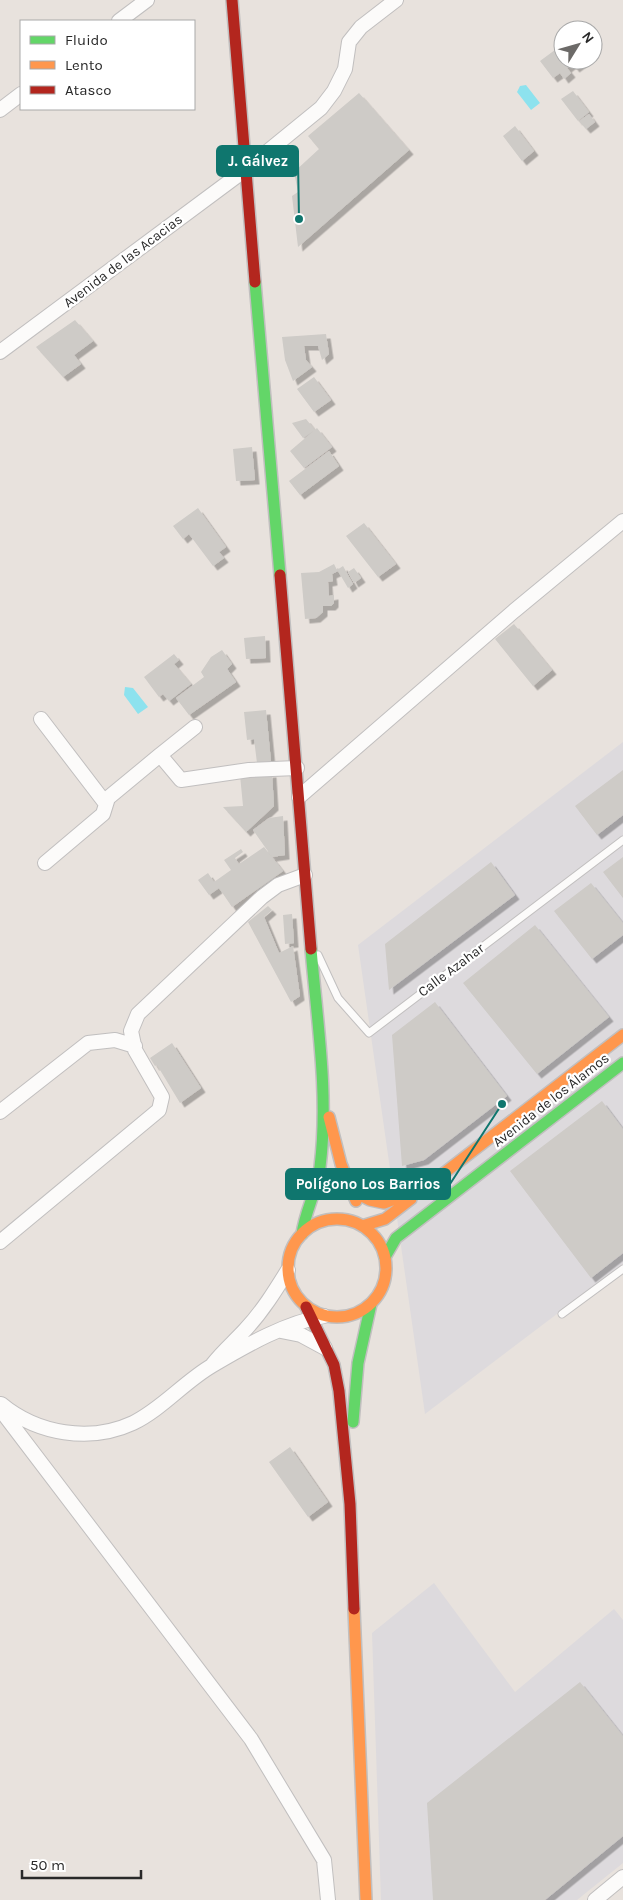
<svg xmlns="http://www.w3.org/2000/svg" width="623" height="1900" viewBox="0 0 623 1900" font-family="Karla,sans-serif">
	<defs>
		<filter id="shadow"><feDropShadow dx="4.5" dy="4.5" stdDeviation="0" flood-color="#0004"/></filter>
	</defs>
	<rect width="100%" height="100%" fill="#e8e2dd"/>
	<path fill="#dddadd" d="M623 742V1264L425 1414 358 945Z
		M434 1583 515 1692 614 1609 623 1620V1863L577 1900H381L372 1633Z"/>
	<path fill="#8de2ee" d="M526 85 540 103 531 110 517 92 520 86Z
		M125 687 133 688 148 707 138 714 124 695Z"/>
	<path fill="#cecbc7" filter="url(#shadow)" d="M563 44V60H586L575 68 572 64 567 68 571 73 564 79 560 73 553 78 540 61Z
		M573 91 589 112 578 121 561 99Z
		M359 93 409 150 298 247 292 196 298 192 294 172 319 149 308 136Z
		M589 114 595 122 586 129 579 121Z
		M515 126 534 151 522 161 503 136Z
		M75 320 93 341 74 355 81 364 63 377 36 347Z
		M326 334 329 354 322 360 318 346H304L306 360 312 367 293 381 285 360 282 337Z
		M314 377 331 400 314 412 297 389Z
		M306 419 315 430 303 438 292 423Z
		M317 428 332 447 304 468 290 451Z
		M252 447 255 480 236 481 233 449Z
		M329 451 339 466 300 495 289 481Z
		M198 508 226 547 219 552 224 558 213 566 189 534 183 539 173 526Z
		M364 523 396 564 378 577 346 536Z
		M334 564 337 570 343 566 353 584 348 588 338 571 332 574 333 581 328 582 329 596 334 595V603L331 606H323V612L316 618 305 619 301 573 319 572Z
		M354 568 361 578 354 583 348 572Z
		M514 624 552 670 533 686 495 639Z
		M265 636 266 658 246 659 244 638Z
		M222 650 232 664 227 669 236 682 189 715 176 698 204 677 201 672 211 657Z
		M174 654 179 660 174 664 191 684 169 701 163 694 159 697 144 677Z
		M266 710 271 762 257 763 254 739 247 740 244 712Z
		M623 770V815L597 835 575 806Z
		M272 773 274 806 246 832 223 807 243 806 240 775Z
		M283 816 285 855 272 857 253 830 269 818Z
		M264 847 283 871 232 907 219 888 209 895 198 880 208 873 214 882 231 870 224 860 241 849 243 852 235 858 239 864Z
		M623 857V898L603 872Z
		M491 862 515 895 389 990 385 944Z
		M591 883 623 923V935L592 959 554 911Z
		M268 906 272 910 264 917 279 953 293 946 300 996 291 1002 248 922Z
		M292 914 294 943 285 944 283 915Z
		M535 925 609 1017 537 1074 463 983Z
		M435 1002 507 1096 424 1160 402 1166 392 1035Z
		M172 1043 201 1088 180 1103 157 1065 155 1066 150 1058Z
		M602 1101 623 1129V1253L591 1278 510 1171Z
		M290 1447 328 1502 308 1517 269 1462Z
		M580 1682 623 1736V1836L545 1900H433L427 1803Z"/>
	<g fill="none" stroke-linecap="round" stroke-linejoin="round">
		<g stroke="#c1bfbf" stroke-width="9">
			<path id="lane" d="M318 955 338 998 369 1033 623 840
				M562 1314 623 1269"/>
		</g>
		<g stroke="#c1bfbf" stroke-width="16">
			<path id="street" d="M119 21 147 0
				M0 110 21 94
				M0 352 245 170 321 108 334 91 345 69 349 42 361 27 396 0
				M41 719 106 804
				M160 755 195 727
				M299 797 514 611 623 521
				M45 863 103 814 108 798 160 755 181 780 249 770 297 768
				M0 1112 88 1043 115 1040 135 1046
				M0 1242 159 1110 162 1097 135 1050 131 1031 138 1014 262 897 278 885 305 875
				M281 1331 301 1335 325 1348
				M213 1364C223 1351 234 1342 245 1330 262 1312 275 1291 288 1270
				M1 1404C37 1434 90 1443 133 1423 162 1409 185 1381 213 1365 247 1345 285 1323 324 1316
				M0 1409 251 1739 324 1860 328 1900
				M595 1900 623 1877"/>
		</g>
		<g stroke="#c1bfbf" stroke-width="14">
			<path id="fast" d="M255 282 280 575
				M302 1234C305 1211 317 1191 320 1167 329 1095 317 1021 311 949
				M385 1257 396 1238 623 1063
				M353 1422 358 1363 371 1304"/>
		</g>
		<g stroke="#c1bfbf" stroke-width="14">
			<path id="slow" d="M329 1117 341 1164 356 1201
				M350 1190 370 1200 384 1203 426 1187 623 1035
				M288 1268a49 49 0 1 1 98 0a49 49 0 1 1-98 0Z
				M362 1226 385 1219 411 1199
				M354 1609 366 1900"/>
		</g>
		<g stroke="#c1bfbf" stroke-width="14">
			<path id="jam" d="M232 0 255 282
				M280 575 311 949
				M306 1307 334 1365 339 1391 350 1504 354 1609"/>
		</g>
		<use href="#lane" stroke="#fcfbfa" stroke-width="7"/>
		<use href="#street" stroke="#fcfbfa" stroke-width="14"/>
		<use href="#fast" stroke="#63d668" stroke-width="11"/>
		<use href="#slow" stroke="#ff974d" stroke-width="11"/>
		<use href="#jam" stroke="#b3261e" stroke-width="11"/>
	</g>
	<g text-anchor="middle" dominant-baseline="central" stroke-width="4.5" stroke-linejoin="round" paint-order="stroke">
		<g font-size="14" fill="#292929" stroke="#fff">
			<text transform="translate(123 261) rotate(-37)">Avenida de las Acacias</text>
			<text transform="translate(451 970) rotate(-37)">Calle Azahar</text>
			<text transform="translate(551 1100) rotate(-38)">Avenida de los Álamos</text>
		</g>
	</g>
	<path fill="none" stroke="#0f766e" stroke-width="2" d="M299 219L298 161M502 1104L450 1184"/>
	<g fill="#0f766e" stroke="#fff" stroke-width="2">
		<circle cx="299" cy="219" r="5"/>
		<circle cx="502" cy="1104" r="5"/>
	</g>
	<g fill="#0f766e" stroke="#0f766e" stroke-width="2">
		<rect x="217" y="146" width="81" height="30" rx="5"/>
		<rect x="286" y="1169" width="164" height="30" rx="5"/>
	</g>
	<g font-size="15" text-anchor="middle" font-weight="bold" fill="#fff">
		<text x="258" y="166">J. Gálvez</text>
		<text x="368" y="1189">Polígono Los Barrios</text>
	</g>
	<rect x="20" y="20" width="175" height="90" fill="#ffffff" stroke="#a9a9a9"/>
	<rect x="30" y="36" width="25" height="8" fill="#63d668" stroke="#a9a9a9"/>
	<text x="65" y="45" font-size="15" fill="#292929">Fluido</text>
	<rect x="30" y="61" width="25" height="8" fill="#ff974d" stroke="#a9a9a9"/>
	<text x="65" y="70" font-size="15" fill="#292929">Lento</text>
	<rect x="30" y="86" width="25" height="8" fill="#b3261e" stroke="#a9a9a9"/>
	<text x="65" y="95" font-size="15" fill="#292929">Atasco</text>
	<g transform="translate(578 45) rotate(53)"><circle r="24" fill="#ffffff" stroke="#a9a9a9"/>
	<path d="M0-4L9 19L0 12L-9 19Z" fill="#6c6a68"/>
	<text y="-8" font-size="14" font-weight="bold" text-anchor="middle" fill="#292929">N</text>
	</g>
	<path d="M22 1870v8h119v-8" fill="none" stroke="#292929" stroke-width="2.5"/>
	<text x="30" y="1870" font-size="15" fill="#292929" stroke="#ffffff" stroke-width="4" paint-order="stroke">50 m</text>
</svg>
